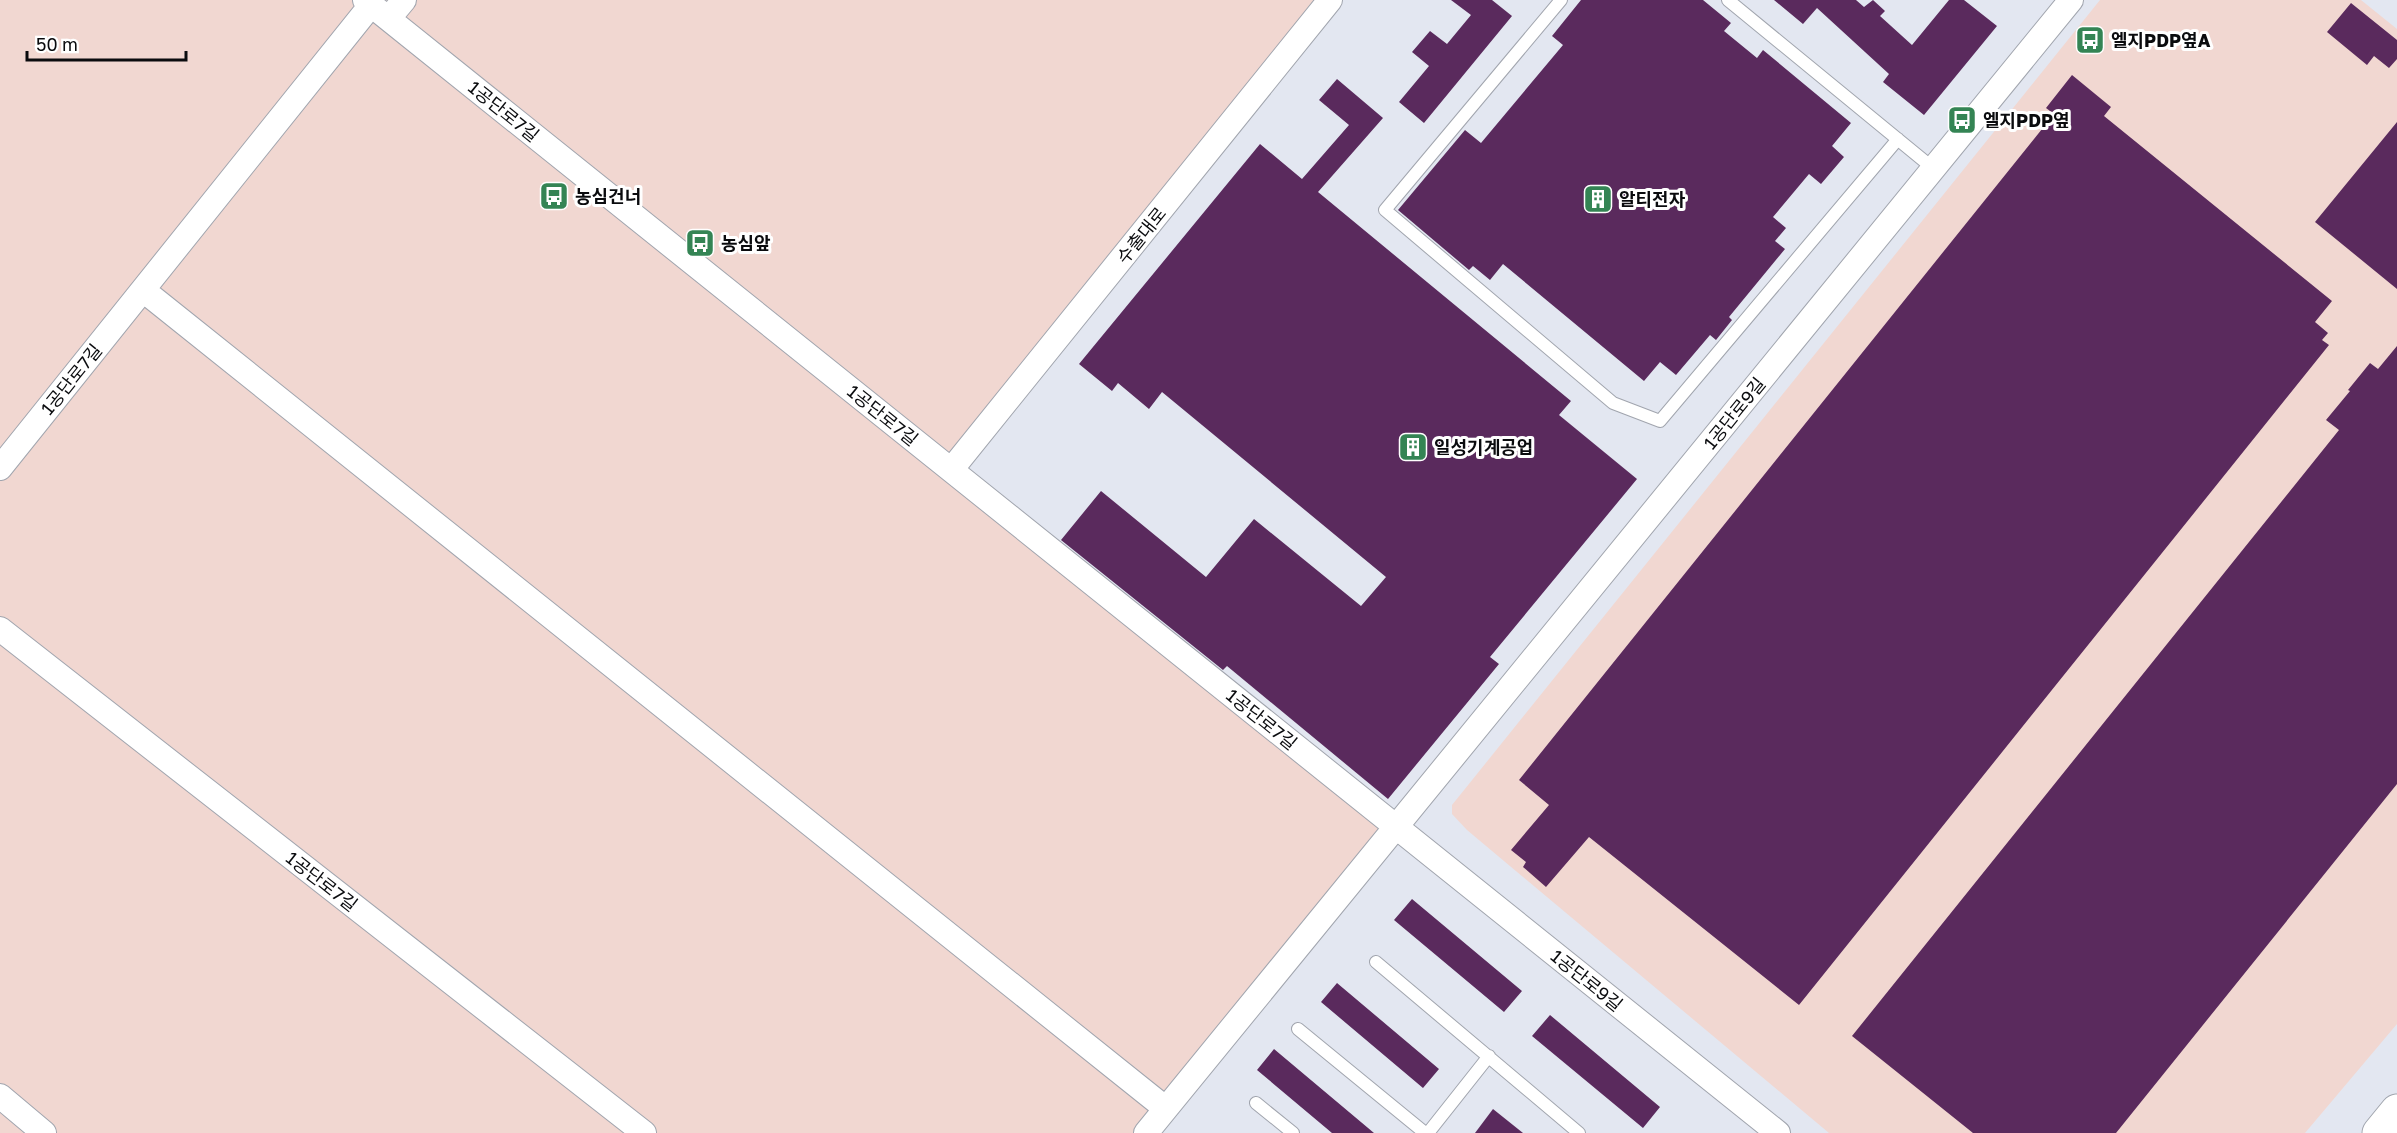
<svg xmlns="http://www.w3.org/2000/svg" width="2397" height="1133" viewBox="0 0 2397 1133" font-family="'Golos Text','Noto Sans KR',sans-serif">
	<rect width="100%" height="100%" fill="#e3e7f1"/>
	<path fill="#f1d7d1" d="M0 0H1330L951 470 1396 826 1146 1133H0Z
		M2100 0H2361L2397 29V1024L2305 1133H1829L1467 830 1452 814V805Z"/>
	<path fill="#5a2a5d" d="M1451 0H1492L1512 16 1424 123 1399 102 1429 66 1412 52 1430 31 1447 44 1471 15Z
		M1581 0H1703L1731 23 1724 31 1757 58 1763 50 1851 123 1832 146 1844 157 1821 184 1809 174 1773 217 1786 228 1775 241 1785 249 1729 317 1732 320 1716 340 1710 335 1676 375 1660 362 1644 381 1503 264 1490 280 1473 266 1469 270 1398 210 1465 130 1481 143 1563 45 1552 36Z
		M1774 0H1856L1864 7 1873 0 1885 11 1880 16 1912 45 1949 0H1964L1997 26 1924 115 1883 82 1889 74 1817 8 1803 24Z
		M2351 3 2397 40V59L2389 68 2374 56 2367 65 2327 32Z
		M2072 75 2111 107 2104 116 2332 301 2315 322 2328 333 2322 340 2329 345 1799 1005 1589 837 1546 887 1523 867 1526 862 1511 850 1549 805 1519 780 2054 114 2046 108Z
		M1337 79 1383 118 1318 192 1571 401 1559 415 1637 479 1490 657 1499 664 1388 799 1227 666 1223 670 1061 540 1101 491 1206 577 1254 519 1361 606 1386 577 1162 392 1149 409 1118 383 1112 391 1079 364 1260 144 1302 179 1349 125 1319 100Z
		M2397 122V289L2315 222Z
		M2397 346V784L2116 1133H1973L1852 1036 2339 430 2326 420 2350 391 2348 390 2370 363 2378 369Z
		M1412 899 1522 991 1504 1012 1394 920Z
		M1337 983 1439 1069 1423 1088 1321 1002Z
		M1550 1015 1660 1107 1643 1128 1532 1036Z
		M1274 1049 1374 1133H1332L1257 1070Z
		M1493 1109 1523 1133H1475Z"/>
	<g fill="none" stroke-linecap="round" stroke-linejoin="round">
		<g stroke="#a1a5ae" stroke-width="14">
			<path id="lane" d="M1561 0 1385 210 1613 403 1660 421 1898 139
				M1728 0 1934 169
				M1376 962 1579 1133
				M1298 1029 1425 1133
				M1256 1103 1293 1133
				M1428 1133 1489 1056"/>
		</g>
		<g stroke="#a1a5ae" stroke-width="26">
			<path id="street" d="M365 0 1778 1133
				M389 18 404 0
				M143 290 1165 1108
				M0 468 371 5
				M951 470 1330 0
				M0 629 644 1133
				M0 1096 44 1133
				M1146 1133 2071 0"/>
		</g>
		<g stroke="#a1a5ae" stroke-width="35">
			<path id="secondary" d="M2379 1133 2397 1111"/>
		</g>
		<use href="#lane" stroke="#fff" stroke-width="12"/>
		<use href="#street" stroke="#fff" stroke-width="24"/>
		<use href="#secondary" stroke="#fff" stroke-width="33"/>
	</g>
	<defs>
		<g id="bus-square" transform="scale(1.5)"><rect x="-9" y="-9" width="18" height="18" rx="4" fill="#348454" stroke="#fff"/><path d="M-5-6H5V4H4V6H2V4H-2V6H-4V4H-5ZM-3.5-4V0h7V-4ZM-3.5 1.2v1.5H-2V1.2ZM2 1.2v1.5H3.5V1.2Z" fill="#fff"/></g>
		<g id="building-square" transform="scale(1.5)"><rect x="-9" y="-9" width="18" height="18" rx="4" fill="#348454" stroke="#fff"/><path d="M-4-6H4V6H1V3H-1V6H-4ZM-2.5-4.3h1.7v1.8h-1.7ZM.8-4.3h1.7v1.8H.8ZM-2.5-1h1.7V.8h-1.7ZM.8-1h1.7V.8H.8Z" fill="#fff"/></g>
	</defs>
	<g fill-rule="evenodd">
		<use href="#bus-square" x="2090" y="40"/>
		<use href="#bus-square" x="1962" y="120"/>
		<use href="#bus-square" x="554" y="196"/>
		<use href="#building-square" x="1598" y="199"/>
		<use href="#bus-square" x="700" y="243"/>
		<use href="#building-square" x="1413" y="447"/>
	</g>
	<g text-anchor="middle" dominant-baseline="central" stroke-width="6" stroke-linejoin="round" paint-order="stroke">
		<g font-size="18" font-weight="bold" fill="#0a0b0e" stroke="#fff" text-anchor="start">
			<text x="2111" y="40">엘지PDP옆A</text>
			<text x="1983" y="120">엘지PDP옆</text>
			<text x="575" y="196">농심건너</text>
			<text x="1619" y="199">알티전자</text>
			<text x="721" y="243">농심앞</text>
			<text x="1434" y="447">일성기계공업</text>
		</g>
		<g font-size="18" fill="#0a0b0e" stroke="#fff">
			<text transform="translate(504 111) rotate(39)">1공단로7길</text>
			<text transform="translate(1141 235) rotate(-51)">수출대로</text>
			<text transform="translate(71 379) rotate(-51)">1공단로7길</text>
			<text transform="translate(1734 413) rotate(-51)">1공단로9길</text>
			<text transform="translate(883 415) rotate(39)">1공단로7길</text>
			<text transform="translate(1262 719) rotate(39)">1공단로7길</text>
			<text transform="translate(322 881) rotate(38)">1공단로7길</text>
			<text transform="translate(1587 980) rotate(39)">1공단로9길</text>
		</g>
	</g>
	<path d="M27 51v9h159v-9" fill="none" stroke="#0a0b0e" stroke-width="3"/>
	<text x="36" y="51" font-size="18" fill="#0a0b0e" stroke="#ffffff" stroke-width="4.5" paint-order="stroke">50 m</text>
</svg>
